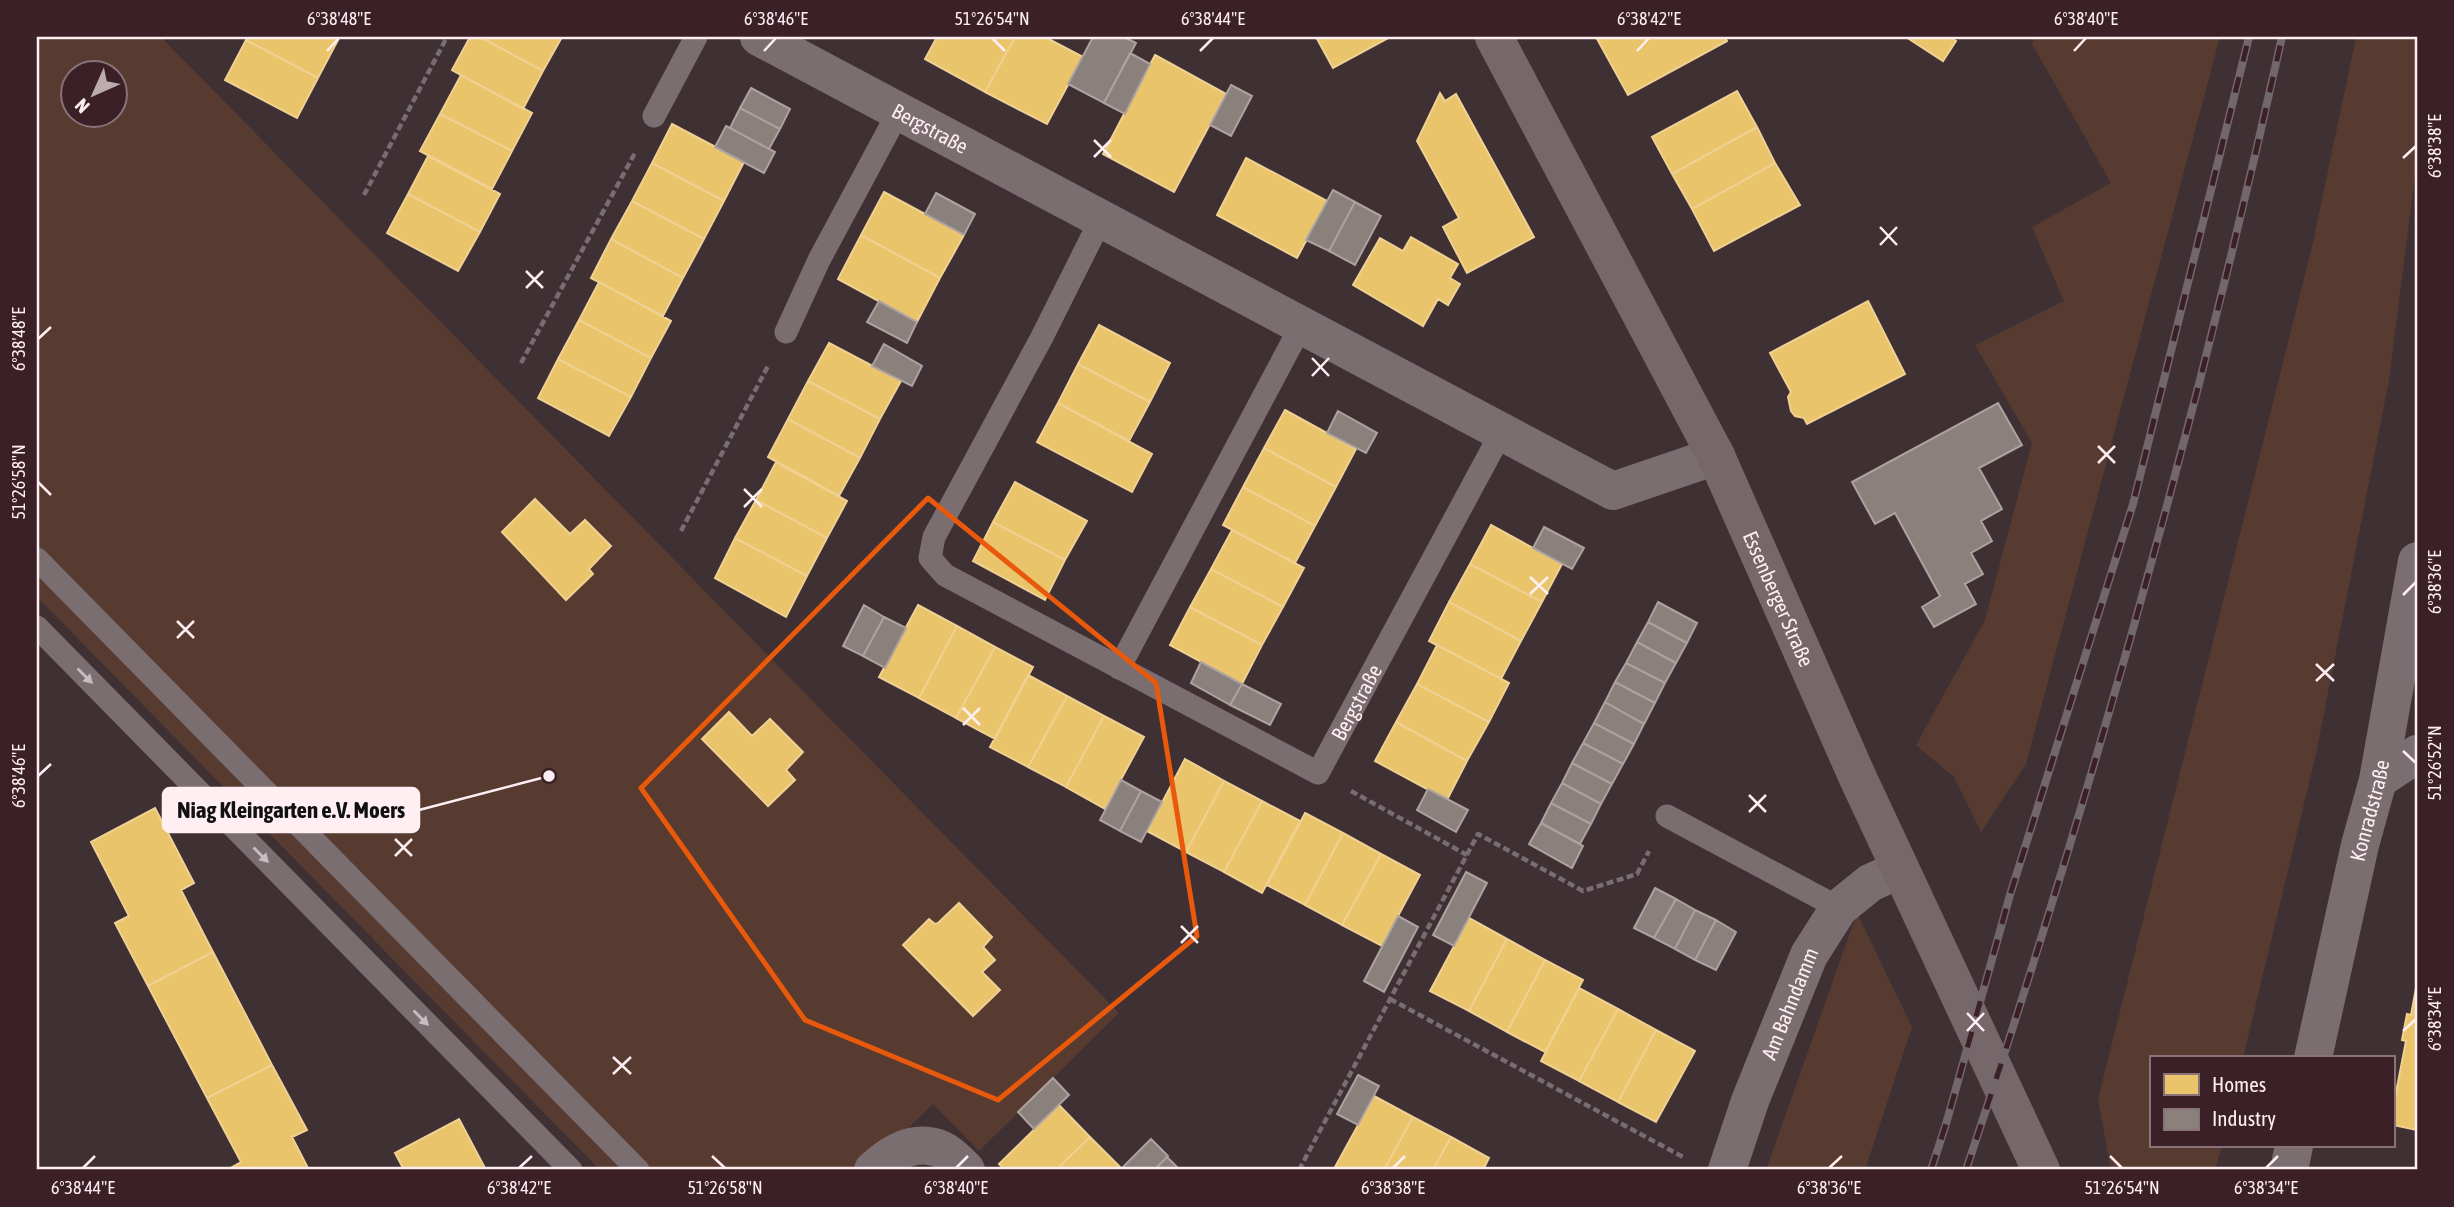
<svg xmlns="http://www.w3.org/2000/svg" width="2454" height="1207" viewBox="0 0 2454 1207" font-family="'Asap Condensed',sans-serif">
	<rect width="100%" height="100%" fill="#3f3034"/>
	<path fill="#573b31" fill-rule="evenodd" d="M37 37H161L1119 1013 979 1151 933 1104 900 1136 883 1142 854 1170H600L37 597ZM74 74H116V116H74Z
		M2034 37H2220L2026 764 1981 832 1954 777 1916 745 1985 620 2032 443 1975 345 2064 301 2032 227 2111 183 2032 44Z
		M2356 37H2417V160L2389 380 2316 754 2243 1058H2151V1146H2222L2215 1170H2111L2098 1099 2312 247Z
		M1857 913 1912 1027 1865 1170H1766Z"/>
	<path fill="#e9c46a" stroke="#f0d193" stroke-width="2" d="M248 37H331L338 40 318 78 246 40Z
		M470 37H480L543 71 523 109 452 70Z
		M480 37H562L543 71Z
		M937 37H1015L985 92 925 59Z
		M1015 37H1045L1083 57 1047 124 985 92Z
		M1316 37H1390L1333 68Z
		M1596 37H1725L1727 41 1628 95Z
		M1906 37H1950L1956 41 1943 61Z
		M246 40 318 78 297 118 225 80Z
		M1155 55 1226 94 1174 192 1103 154Z
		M461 75 532 113 512 151 440 114Z
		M1737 91 1757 127 1672 174 1652 137Z
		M1440 93 1445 101 1456 94 1534 237 1467 273 1443 227 1459 218 1417 141Z
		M440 114 512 151 492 189 420 151Z
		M672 124 744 162 724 201 652 163Z
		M1757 127 1775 163 1692 209 1672 174Z
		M428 156 500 194 480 232 408 194Z
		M1246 158 1327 201 1297 258 1217 215Z
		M652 163 724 201 704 239 632 201Z
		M1775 163 1800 205 1714 251 1692 209Z
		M884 192 964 235 940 278 861 235Z
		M408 194 480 232 458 271 387 233Z
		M632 201 704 239 683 278 611 239Z
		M861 235 940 278 917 322 838 279Z
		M1411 237 1458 264 1450 278 1460 284 1448 305 1438 299 1423 326 1353 285 1380 238 1403 251Z
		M611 239 683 278 663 316 591 278Z
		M599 282 671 321 651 358 579 320Z
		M1868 301 1905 374 1807 424 1804 418 1795 416 1791 411 1788 397 1791 392 1770 353Z
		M579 320 651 358 631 397 558 359Z
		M1099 325 1170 363 1150 402 1078 364Z
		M829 343 901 381 880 419 808 381Z
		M558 359 631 397 609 436 538 398Z
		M1078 364 1150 402 1129 441 1058 403Z
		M808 381 880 419 860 458 788 419Z
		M1058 403 1152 454 1132 492 1037 442Z
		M1285 410 1356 449 1336 487 1264 448Z
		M788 419 860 458 839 496 768 457Z
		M1264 448 1336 487 1315 526 1243 487Z
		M776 462 847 501 827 538 756 500Z
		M1015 482 1087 521 1065 560 993 522Z
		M1243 487 1315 526 1295 563 1223 525Z
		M535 499 570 534 585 520 611 546 589 569 593 574 566 600 502 532Z
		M756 500 827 538 807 576 735 538Z
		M993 522 1065 560 1045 600 973 561Z
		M1491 525 1562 564 1542 602 1470 564Z
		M1232 530 1304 568 1283 607 1211 569Z
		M735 538 807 576 786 617 715 578Z
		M1470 564 1542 602 1521 641 1449 602Z
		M1211 569 1283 607 1262 645 1190 607Z
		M1449 602 1521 641 1501 679 1429 641Z
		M918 605 957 626 919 698 879 677Z
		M1190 607 1262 645 1242 684 1170 645Z
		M957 626 995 647 956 718 919 698Z
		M1437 645 1509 683 1489 722 1417 684Z
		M995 647 1033 667 995 739 956 718Z
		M1028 675 1067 696 1028 767 990 747Z
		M1417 684 1489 722 1467 761 1396 722Z
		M1067 696 1104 716 1066 787 1028 767Z
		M729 712 752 736 770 719 803 752 786 770 795 780 768 806 702 739Z
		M1104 716 1144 737 1105 809 1066 787Z
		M1396 722 1467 761 1447 800 1375 761Z
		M1185 759 1224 781 1186 852 1147 831Z
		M1224 781 1262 801 1224 872 1186 852Z
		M1262 801 1300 821 1262 893 1224 872Z
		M155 808 194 883 181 890 213 952 148 986 115 923 129 916 91 842Z
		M1305 813 1343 833 1305 905 1267 885Z
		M1343 833 1381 854 1342 925 1305 905Z
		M1381 854 1420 875 1382 946 1342 925Z
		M959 903 992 937 983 947 995 960 982 972 1000 990 973 1016 903 945 929 919 935 924 938 923Z
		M1469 918 1507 939 1469 1011 1430 991Z
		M1507 939 1545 960 1507 1032 1469 1011Z
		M213 952 272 1065 207 1098 148 986Z
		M1545 960 1583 980 1545 1052 1507 1032Z
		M2417 983V1130L2393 1125V1108L2406 1041 2402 1040 2407 1014 2411 1015Z
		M1579 988 1618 1009 1579 1081 1541 1061Z
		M1618 1009 1656 1030 1618 1102 1579 1081Z
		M1656 1030 1695 1051 1656 1122 1618 1102Z
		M272 1065 307 1130 292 1137 309 1170H227L241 1162 207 1098Z
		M1374 1096 1413 1117 1384 1170H1341L1335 1167Z
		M1059 1105 1090 1137 1056 1170H1005L999 1164Z
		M1413 1117 1451 1137 1433 1170H1384Z
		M459 1119 486 1170H404L395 1153Z
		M1090 1137 1121 1168 1120 1170H1056Z
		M1451 1137 1489 1158 1483 1170H1433Z"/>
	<path fill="#8a817c" stroke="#ada2a0" stroke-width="2" d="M1093 37H1124L1136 43 1104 103 1068 84Z
		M1130 53 1150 64 1125 114 1104 103Z
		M1231 85 1252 96 1231 136 1210 125Z
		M751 88 790 109 780 129 740 108Z
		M740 108 780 129 769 149 730 128Z
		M726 126 775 152 764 173 715 147Z
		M1333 190 1355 202 1329 251 1306 240Z
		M936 193 975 214 964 235 925 214Z
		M1355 202 1381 216 1355 265 1329 251Z
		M879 301 917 322 907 343 867 322Z
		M884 344 922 366 912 386 872 366Z
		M1998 403 2022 445 1979 468 2002 509 1981 521 1992 541 1971 553 1983 574 1965 584 1976 604 1934 627 1922 607 1940 596 1895 513 1875 524 1852 482Z
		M1338 411 1377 433 1366 453 1327 433Z
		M1544 527 1584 548 1572 569 1533 548Z
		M1658 602 1697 623 1687 643 1648 622Z
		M864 605 884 617 863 656 843 646Z
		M884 617 906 628 885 668 863 656Z
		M1648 622 1687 643 1676 663 1637 642Z
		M1637 642 1676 663 1665 683 1626 663Z
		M1201 662 1242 684 1230 705 1191 683Z
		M1626 663 1665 683 1655 703 1615 682Z
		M1615 682 1655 703 1644 724 1605 702Z
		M1242 684 1281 704 1270 725 1230 705Z
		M1605 702 1644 724 1634 744 1594 723Z
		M1594 723 1634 744 1623 764 1583 743Z
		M1583 743 1623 764 1612 784 1572 763Z
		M1572 763 1612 784 1601 804 1562 783Z
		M1121 780 1141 791 1120 831 1100 820Z
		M1562 783 1601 804 1591 824 1551 803Z
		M1428 789 1468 810 1456 832 1417 810Z
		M1141 791 1162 802 1141 842 1120 831Z
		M1551 803 1591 824 1580 844 1541 823Z
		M1541 823 1583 846 1572 868 1529 844Z
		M1466 872 1487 883 1454 946 1433 935Z
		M1655 888 1676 899 1654 938 1634 928Z
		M1676 899 1695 910 1675 949 1654 938Z
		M1695 910 1716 920 1695 960 1675 949Z
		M1398 916 1418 927 1384 992 1364 981Z
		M1716 920 1736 932 1716 970 1695 960Z
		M1358 1075 1379 1086 1358 1125 1337 1114Z
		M1053 1078 1069 1095 1034 1129 1018 1112Z
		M1151 1139 1168 1156 1154 1170H1120Z
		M1167 1157 1180 1170H1154Z"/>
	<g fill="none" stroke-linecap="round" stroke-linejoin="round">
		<path stroke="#786d70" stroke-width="4.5" stroke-dasharray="7 3.5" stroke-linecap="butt" d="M200 38 201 37
			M364 195 447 37
			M521 363 636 151
			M681 531 768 366
			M1351 791 1467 855
			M1390 999 1683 1157
			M1299 1170 1478 834 1583 891 1637 874 1649 851"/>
		<g stroke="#7a6e71" stroke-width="23">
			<path d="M654 116 696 37"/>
			<path id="s1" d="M1101 219 1042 337 934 537 930 558 945 575 1318 773 1501 433"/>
			<path d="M786 332 819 260 899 111"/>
			<path d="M37 559 638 1170"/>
			<path d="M37 627 571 1170"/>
			<path d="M1119 668 1301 326"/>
			<path d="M1667 816 1839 908"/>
		</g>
		<g stroke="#7a6e71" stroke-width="38">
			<path id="s2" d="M759 37 1613 491 1716 456"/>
			<path d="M2378 780 2417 754"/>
			<path id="s3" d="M2313 1058 2360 845 2378 780 2417 561"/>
			<path d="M873 1170C889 1155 911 1141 934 1147 946 1149 958 1162 966 1170"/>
			<path id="s4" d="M1727 1170 1750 1101 1809 955 1839 908 1870 883 1900 869"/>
			<path d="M2289 1170 2294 1146"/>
		</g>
		<path stroke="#76676a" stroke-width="38" id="s5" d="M1494 37 1716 456 1857 776 2041 1170"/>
		<g stroke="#72676a" stroke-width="8">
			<path id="rail" d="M1931 1170 1946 1124 2010 895 2133 504 2249 37
				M1966 1170C2091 798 2197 420 2282 37"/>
		</g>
		<use href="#rail" stroke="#3b2027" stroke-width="5" stroke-dasharray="16" stroke-linecap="butt"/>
	</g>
	<defs><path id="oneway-solid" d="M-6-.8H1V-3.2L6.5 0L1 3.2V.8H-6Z" transform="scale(1.75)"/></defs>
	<g fill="#cabbbf">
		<use href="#oneway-solid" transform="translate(85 676) rotate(45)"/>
		<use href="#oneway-solid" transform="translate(261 855) rotate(45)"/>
		<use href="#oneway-solid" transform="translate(421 1018) rotate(45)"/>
	</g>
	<path fill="none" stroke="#e8590c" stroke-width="5" stroke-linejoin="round" d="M928 498 1156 683 1197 936 998 1100 805 1020 641 788Z"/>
	<path fill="none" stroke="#ffeff3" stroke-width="2.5" d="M992 38 1005 51M327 51 339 38M764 51 776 38M1200 51 1213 38M1637 51 1649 38M2074 51 2086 38M1094 140 1111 157M1094 157 1111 140M2403 158 2416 146M1880 227 1897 245M1880 245 1897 227M526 271 543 288M526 288 543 271M38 339 51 327M1312 358 1329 376M1312 376 1329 358M2098 446 2115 463M2098 463 2115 446M38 482 51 495M744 489 762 507M744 507 762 489M1530 577 1548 594M1530 594 1548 577M2403 595 2416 582M177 621 194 638M177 638 194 621M2316 664 2334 681M2316 681 2334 664M963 708 980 725M963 725 980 708M2403 751 2416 763M38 776 51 764M1749 795 1766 812M1749 812 1766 795M395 839 412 856M395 856 412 839M1181 926 1198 943M1181 943 1198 926M1967 1013 1984 1031M1967 1031 1984 1013M2403 1031 2416 1019M613 1057 631 1074M613 1074 631 1057M712 1156 725 1168M2110 1156 2122 1168M83 1168 95 1156M519 1168 532 1156M956 1168 968 1156M1393 1168 1405 1156M1829 1168 1842 1156M2266 1168 2278 1156"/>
	<g text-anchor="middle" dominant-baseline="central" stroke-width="7" stroke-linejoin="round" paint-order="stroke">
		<g font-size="21" fill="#ffeff3" stroke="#3b2027">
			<text stroke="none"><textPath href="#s2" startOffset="194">Bergstraße</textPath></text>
			<text stroke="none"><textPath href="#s5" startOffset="630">Essenberger Straße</textPath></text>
			<text stroke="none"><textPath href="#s1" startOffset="906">Bergstraße</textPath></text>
			<text stroke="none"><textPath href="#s3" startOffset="254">Konradstraße</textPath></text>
			<text stroke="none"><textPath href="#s4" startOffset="178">Am Bahndamm</textPath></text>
		</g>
	</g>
	<path fill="none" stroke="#ffeff3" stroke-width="2.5" d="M549 776L419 810"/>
	<circle fill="#ffeff3" stroke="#3b2027" stroke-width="2.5" cx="549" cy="776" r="7"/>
	<rect fill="#ffeff3" stroke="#ffeff3" stroke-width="2.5" x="163" y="788" width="256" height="44" rx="7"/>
	<g font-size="23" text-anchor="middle" font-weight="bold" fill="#111">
		<text x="291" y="818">Niag Kleingarten e.V. Moers</text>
	</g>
	<rect width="2454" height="1207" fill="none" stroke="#3b2027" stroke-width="77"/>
	<rect x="2150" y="1056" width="245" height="91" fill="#3b2027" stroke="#897379" stroke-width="2"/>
	<rect x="2164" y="1074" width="35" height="21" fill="#e9c46a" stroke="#897379" stroke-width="2"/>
	<text x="2212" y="1092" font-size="21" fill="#ffeff3">Homes</text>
	<rect x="2164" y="1109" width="35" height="21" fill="#8a817c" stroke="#897379" stroke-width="2"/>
	<text x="2212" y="1126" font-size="21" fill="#ffeff3">Industry</text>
	<g transform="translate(94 94) rotate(225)"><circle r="33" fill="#3b2027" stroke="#897379" stroke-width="2"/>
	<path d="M0-5L12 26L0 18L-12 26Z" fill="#bcacb0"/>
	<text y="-10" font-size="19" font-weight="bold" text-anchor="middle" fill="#ffeff3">N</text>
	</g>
	<rect x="38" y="38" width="2378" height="1130" fill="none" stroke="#ffeff3" stroke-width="2.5"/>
	<g font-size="18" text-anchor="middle" fill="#ffeff3">
		<text x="339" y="25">6°38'48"E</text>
		<text x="776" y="25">6°38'46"E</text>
		<text x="992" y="25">51°26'54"N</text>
		<text x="1213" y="25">6°38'44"E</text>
		<text x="1649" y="25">6°38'42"E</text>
		<text x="2086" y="25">6°38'40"E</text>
		<text transform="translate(2435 146) rotate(-90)" y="6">6°38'38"E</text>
		<text transform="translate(19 339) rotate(-90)" y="6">6°38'48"E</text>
		<text transform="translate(19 482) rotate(-90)" y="6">51°26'58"N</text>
		<text transform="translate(2435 582) rotate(-90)" y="6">6°38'36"E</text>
		<text transform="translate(2435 763) rotate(-90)" y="6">51°26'52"N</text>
		<text transform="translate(19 776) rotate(-90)" y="6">6°38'46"E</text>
		<text transform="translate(2435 1019) rotate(-90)" y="6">6°38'34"E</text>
		<text x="83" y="1194">6°38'44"E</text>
		<text x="519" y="1194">6°38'42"E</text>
		<text x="725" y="1194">51°26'58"N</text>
		<text x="956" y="1194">6°38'40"E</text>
		<text x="1393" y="1194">6°38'38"E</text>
		<text x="1829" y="1194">6°38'36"E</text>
		<text x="2122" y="1194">51°26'54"N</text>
		<text x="2266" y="1194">6°38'34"E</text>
	</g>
</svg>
